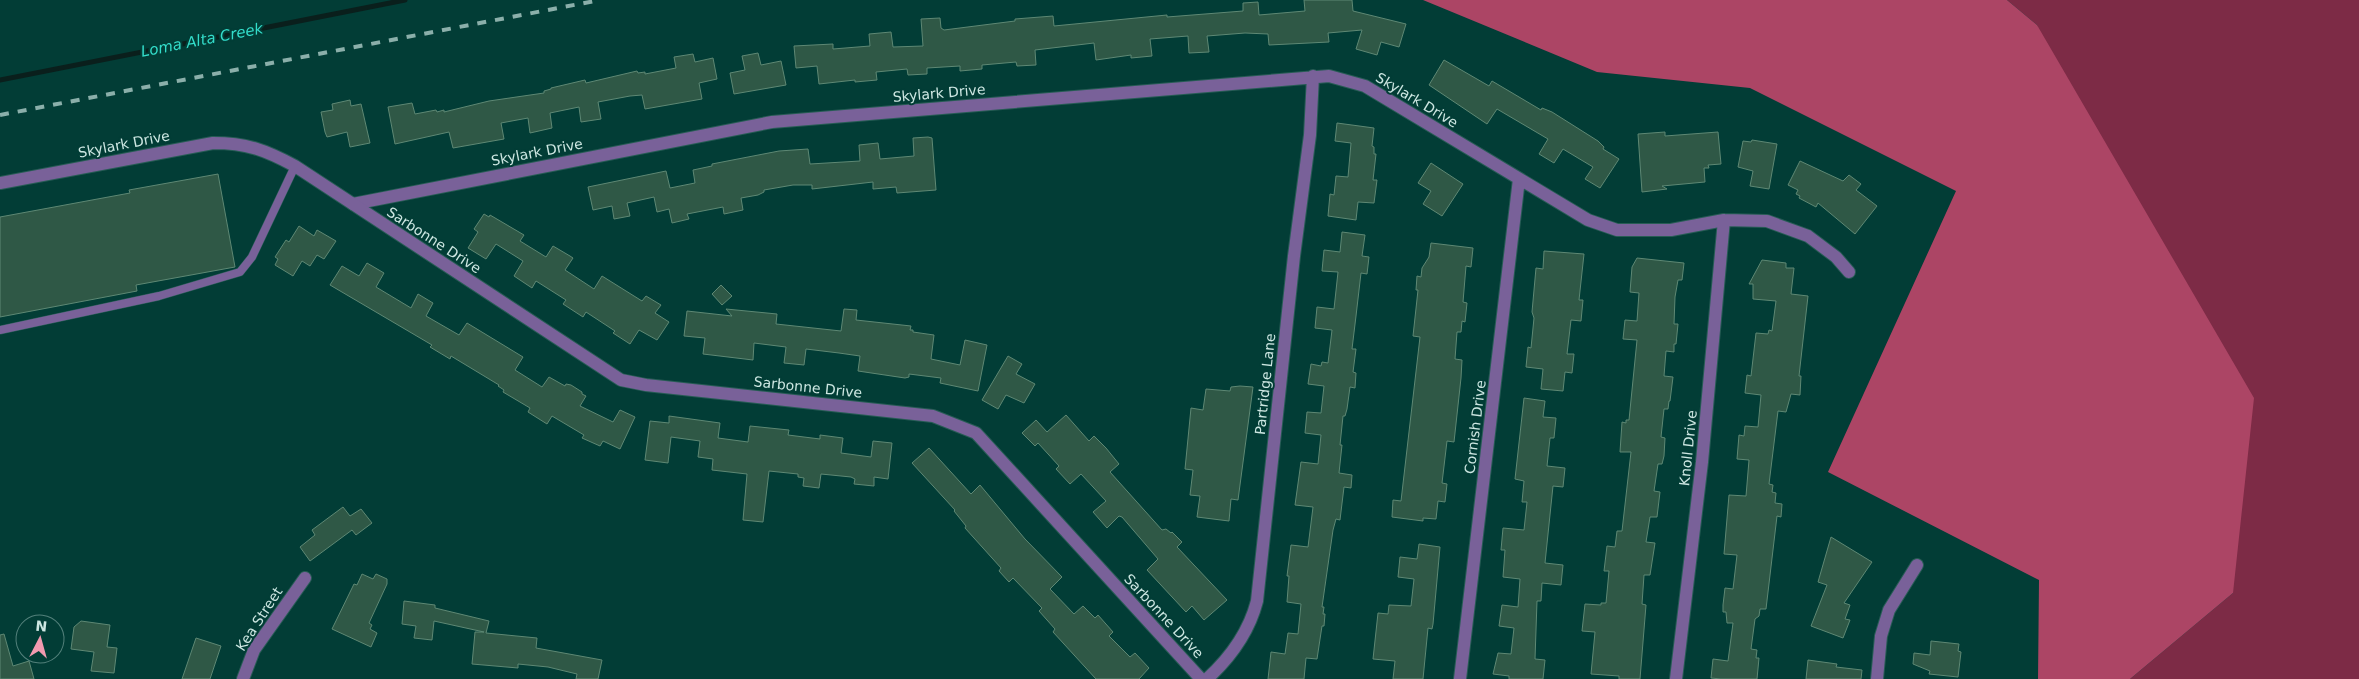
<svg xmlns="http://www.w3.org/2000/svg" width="2359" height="679" viewBox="0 0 2359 679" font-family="'DejaVu Sans',sans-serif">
	<rect width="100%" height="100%" fill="#023d36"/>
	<path fill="#7d2b46" d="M2007 0H2359V679H2130L2233 593 2037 25Z"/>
	<path fill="#ac4565" d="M1423 0H2007L2037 25 2254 398 2233 593 2130 679H2038L2039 580 1828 472 1956 191 1750 88 1597 72Z"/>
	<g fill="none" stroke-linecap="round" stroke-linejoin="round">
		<path stroke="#0a1f1c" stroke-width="5" d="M0 80 405 0"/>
	</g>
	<path fill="#2f5846" stroke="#5e8874" d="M1304 0H1352L1353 11 1406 24 1399 47 1381 42 1377 55 1356 49 1362 30 1328 33 1329 42 1269 45 1268 34 1245 33 1207 36 1209 52 1189 53 1188 36 1150 39 1152 56 1131 58V55L1096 60 1094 43 1035 50 1036 65 1017 66 1016 62 982 65V69L960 71V66L927 68V74L908 75 907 69 876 72 877 80 855 82V80L819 84 817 66 796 68 794 46 833 44V49L870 46 869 34 891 32 893 47 923 46 921 19 940 18 941 28 944 30 1015 21V19L1053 16 1054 26 1167 15V17L1243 11V3L1258 2 1259 15 1305 11Z
		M758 53 761 65 781 61 786 85 734 94 730 73 745 70 742 56Z
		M693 54 695 62 713 58 717 79 699 83 702 99 645 109 642 95 630 96 598 102 601 119 581 122 579 107 550 113 552 128 530 133 528 118 501 123 504 139 453 148 449 132 395 144 388 107 412 103 415 114 436 110 437 112 444 110V112L489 101 544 93V91L551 89V88L585 80 586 83 637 71 638 73 645 72V74L676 68 674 57Z
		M1444 60 1489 86 1492 81 1541 110 1542 108 1552 112 1598 141 1604 147 1603 149 1619 159 1600 188 1585 179 1593 167 1563 149 1554 163 1539 154 1548 139 1497 109 1487 124 1429 85Z
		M350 100 351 106 361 104 370 143 350 147 347 132 327 137 325 132 321 112 333 110 332 104Z
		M1337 123 1374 128 1372 146 1374 147V154H1376L1373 180H1377L1374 203 1358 202 1356 220 1328 216 1330 194 1334 195 1336 176 1348 177 1351 143 1335 141Z
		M1665 132V136L1718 132 1721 164 1708 165 1709 168H1704L1705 182 1662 186 1667 189 1642 192 1638 134Z
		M928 137 932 138 936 190 897 193 896 187 873 189V182L812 189V185H793L764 190V192L758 195 741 198 743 210 724 214 723 207 687 214 689 219 672 223 669 209 657 212 654 197 627 203 630 216 614 219 612 206 593 210 588 187 666 171 670 188 695 183 693 170 712 166V164L779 151 808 149 810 164 860 161 859 145 878 143 880 159 914 156 913 138Z
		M1752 140 1777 144 1769 189 1750 186 1753 171 1738 167 1743 141 1751 142Z
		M1800 161 1843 181 1849 175 1861 184 1856 190 1877 206 1855 234 1818 203 1816 207 1799 198 1800 196 1796 194 1798 190 1788 185Z
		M1431 163 1463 184 1442 216 1423 204 1431 191 1418 183Z
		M218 174 235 267 136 285 137 291 0 317V217L130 193 129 190Z
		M484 214 489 217 490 215 524 235 520 241 546 257 553 246 570 256 573 258 565 270 594 289 602 276 642 301 646 296 661 305 655 313 669 322 657 340 639 330 630 344 613 333 615 331 586 312 583 317 563 304 566 300 536 281 532 288 514 276 523 261 496 244 486 259 468 248 478 232 474 229Z
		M299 226 314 236 317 230 336 241 324 259 317 255 310 266 302 261 293 276 275 265 278 259 275 257 286 240 289 242Z
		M1342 232 1365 235 1362 256 1369 257 1367 274 1361 273 1356 316 1352 349H1356L1353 372 1356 373 1355 388 1350 387 1347 409 1345 416H1343L1340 445H1342L1339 473 1352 475 1351 488 1344 487 1340 520 1336 519 1333 530 1322 607H1324L1323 614H1325L1324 626H1322L1317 659 1306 658 1304 679H1268L1271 652 1285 654 1288 633 1298 634 1301 604 1287 602 1289 576H1287L1291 545 1308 547 1313 507 1295 505 1301 462 1318 464 1321 435 1305 433 1307 412 1321 413 1324 386 1308 384 1311 364 1321 366 1322 362 1328 363 1332 330 1315 328 1317 307 1334 309 1338 272 1322 271 1324 250 1340 252Z
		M1431 243 1473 248 1471 267 1466 266 1463 302 1467 303 1465 322 1462 321 1461 332H1457L1455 359 1462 360 1461 378 1454 442 1447 441 1442 483 1447 484 1445 502 1438 501 1436 519 1423 518V521L1392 517 1393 500 1401 501 1420 337 1413 336 1418 290H1416L1417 276 1421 277 1422 268 1429 257Z
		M1544 251 1584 254 1579 300H1583L1581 321 1571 320 1567 354H1574L1572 373 1565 372 1563 391 1541 389 1543 369 1526 367 1528 347 1531 348 1534 318 1532 312 1536 268 1543 269Z
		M1637 258 1684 263 1682 280H1678L1675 297 1674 324H1678L1676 344H1674V352L1666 351 1664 376 1673 377 1670 401H1669L1668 409H1664L1661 437 1665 438 1664 456 1662 464H1658L1654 491 1660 492 1657 517H1650L1646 542 1655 543 1650 575H1644L1642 604 1646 605 1640 679H1619V676L1591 674 1595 632 1582 631 1585 604 1601 605V603H1606L1609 571H1604L1607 546 1615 547 1617 531H1622L1631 452H1620L1622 422 1626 423V420H1629L1637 340 1623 339 1625 320 1637 321 1639 293 1630 292 1632 267Z
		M1762 260 1786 263V268H1794L1791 294 1808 296 1799 376H1801L1800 395 1791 394 1786 412 1778 411 1769 484 1773 485 1772 492 1776 493 1775 503 1782 504 1781 517 1777 516 1766 609H1760L1759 616 1755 619 1751 649 1757 650 1756 658H1759L1757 679H1721L1711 678 1713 659 1728 661 1733 623H1727L1726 612H1723V605L1725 588 1733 589 1737 555 1724 554 1729 495 1746 496 1749 460 1737 459 1739 435 1744 436 1745 426 1758 427 1761 395 1745 393 1747 375 1751 376 1756 333 1768 334 1769 330 1772 331 1776 301 1753 299V284H1749Z
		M367 263 384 273 376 287 411 308 418 294 433 303 426 316 459 335 467 323 523 357 515 370 542 387 549 377 565 386 566 384 571 385 582 392V394L586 396 580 406 613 422 620 410 635 417 620 449 603 441 600 446 582 438 584 435 552 416 547 424 528 412 530 408 503 392 504 390 498 386 499 385 451 356 450 359 430 347 432 345 330 285 342 266 359 276Z
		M721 285 732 296 722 305 712 294Z
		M726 309 777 314 776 324 841 331 844 309 857 310 856 320 911 326 910 330H913V332L934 335 931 359 960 365 965 340 987 345 978 391 940 383 941 378 909 374V377L905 378 858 371 860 356 839 353 806 349 804 365 784 363 786 347 754 343 753 360 703 354 705 338 684 336 687 311 732 316Z
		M1008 356 1022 364 1016 374 1035 384 1024 403 1006 395 998 409 982 400Z
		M1240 386 1253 387 1238 500 1231 499 1229 521 1197 517 1200 496 1190 495 1193 470 1185 469 1191 408 1203 410 1206 389 1230 391 1231 387Z
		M1524 398 1545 401 1543 417 1556 418 1554 438H1550L1547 466 1565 468 1563 487 1553 486 1545 563 1563 565 1561 585 1542 583 1541 601H1537L1535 659 1545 660 1543 679H1509V676L1493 674 1498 653 1511 654 1514 628 1499 626 1502 605 1518 607 1520 579 1503 577 1505 550H1501L1503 528 1524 530 1527 502H1522L1524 481 1515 479Z
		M1066 415 1089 441 1094 436 1106 448 1119 464 1110 472 1162 530 1166 529 1171 533 1172 532 1182 542 1177 547 1227 600 1204 620 1192 606 1186 612 1147 570 1158 559 1122 517 1119 516 1107 528 1093 512 1106 501 1081 474 1070 484 1056 469 1059 466 1038 443 1035 446 1022 433 1036 420 1047 432Z
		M669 416 720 423 718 438 748 442 750 426 789 430 788 435 820 439V435L843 438 841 453 871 457 873 441 892 443 888 479 874 477V486L854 484 855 479 851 477 821 474 819 488 803 486 804 478 798 477V474L769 471 763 522 743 520 747 474 712 470 713 459 698 457 700 441 671 437 668 463 645 460 650 421 669 423Z
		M929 448 971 494 980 485 1025 539 1062 577 1050 589 1074 614 1083 606 1095 618 1098 615 1113 632 1109 636 1130 657 1135 653 1149 668 1139 679H1096L1053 632 1055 629 1039 611 1042 608 1013 578 1009 582 999 571 1001 568 965 528 966 526 954 511 955 510 912 463Z
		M343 507 350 516 361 509 372 523 356 535 352 530 310 561 300 547 315 535 312 530Z
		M1831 537 1872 562 1844 603 1850 605 1845 619 1850 620 1843 638 1811 626 1827 585 1818 582Z
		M1419 544 1440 547 1433 624 1432 629 1428 628 1423 679H1393L1395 661 1373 659 1378 613 1388 614 1389 605 1411 606 1414 579 1398 577 1400 557 1417 559Z
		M362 574 373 579 376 574 387 579V584L369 623 372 625 370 629 377 633 371 647 332 629 354 584 357 585Z
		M404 601 435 605V608L489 621 486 633 537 638 536 648 602 660 598 679H576L577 674 548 667 518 664V668L472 664 475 632H484L434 621 432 640 414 638 416 626 402 624Z
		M81 621 110 625 107 647 117 648 114 673 91 671 94 652 71 649 74 627Z
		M4 634 13 666 29 661 34 679H0V635Z
		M196 638 221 646 210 679H182Z
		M1931 641 1959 644 1958 651 1961 652 1958 677 1929 674 1930 671 1913 664 1914 653 1930 655Z
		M1808 660 1837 664 1836 667 1862 670 1861 679H1806Z"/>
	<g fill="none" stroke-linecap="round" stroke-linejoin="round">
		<g stroke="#275c55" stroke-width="9">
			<path id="service" d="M0 330 159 296 240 272 252 257 295 166"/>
		</g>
		<g stroke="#275c55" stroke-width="14">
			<path id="minor" d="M353 204 772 122 1329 76 1365 86 1588 220 1617 230H1671L1724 220 1767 221 1808 236 1836 257 1849 272
				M243 679 254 650 305 578
				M1207 679C1231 657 1249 632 1257 601L1294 256 1310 135 1313 76
				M1460 679 1519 179
				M1676 679 1702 462 1724 220
				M1877 679 1881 636 1889 610 1917 565"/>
		</g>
		<g stroke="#275c55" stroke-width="14">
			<path id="tertiary" d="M0 183 213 143C247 143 265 150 295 166L621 380 646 385 933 416 976 433 1201 679"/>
		</g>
		<use href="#service" stroke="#796199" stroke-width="8"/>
		<use href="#minor" stroke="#796199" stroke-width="12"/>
		<use href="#tertiary" stroke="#796199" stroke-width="12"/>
		<path stroke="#8bafaa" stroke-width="4" stroke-dasharray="9 9" stroke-linecap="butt" d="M0 115 600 0"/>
	</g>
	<g text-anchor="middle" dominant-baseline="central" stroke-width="4" stroke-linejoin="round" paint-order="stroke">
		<g font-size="14" fill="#cde7e2" stroke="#023d36">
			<text transform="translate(939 93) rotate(-5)">Skylark Drive</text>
			<text transform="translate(1417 100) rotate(31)">Skylark Drive</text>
			<text transform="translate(124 144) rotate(-11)">Skylark Drive</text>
			<text transform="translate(537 152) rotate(-11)">Skylark Drive</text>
			<text transform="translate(434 240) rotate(33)">Sarbonne Drive</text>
			<text transform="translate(1265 384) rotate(-84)">Partridge Lane</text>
			<text transform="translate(808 387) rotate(6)">Sarbonne Drive</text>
			<text transform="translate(1475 427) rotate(-83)">Cornish Drive</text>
			<text transform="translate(1688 448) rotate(-84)">Knoll Drive</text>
			<text transform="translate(1164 616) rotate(47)">Sarbonne Drive</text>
			<text transform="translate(259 619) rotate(-57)">Kea Street</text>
		</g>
		<g font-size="15" font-style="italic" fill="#33ddca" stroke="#023d36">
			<text transform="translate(202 40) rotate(-11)">Loma Alta Creek</text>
		</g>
	</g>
	<g transform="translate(40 639) rotate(6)"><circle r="24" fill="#023d36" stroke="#53817b"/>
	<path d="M0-4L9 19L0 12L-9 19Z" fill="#f29ab0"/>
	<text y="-8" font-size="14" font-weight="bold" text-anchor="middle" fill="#cde7e2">N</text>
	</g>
</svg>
